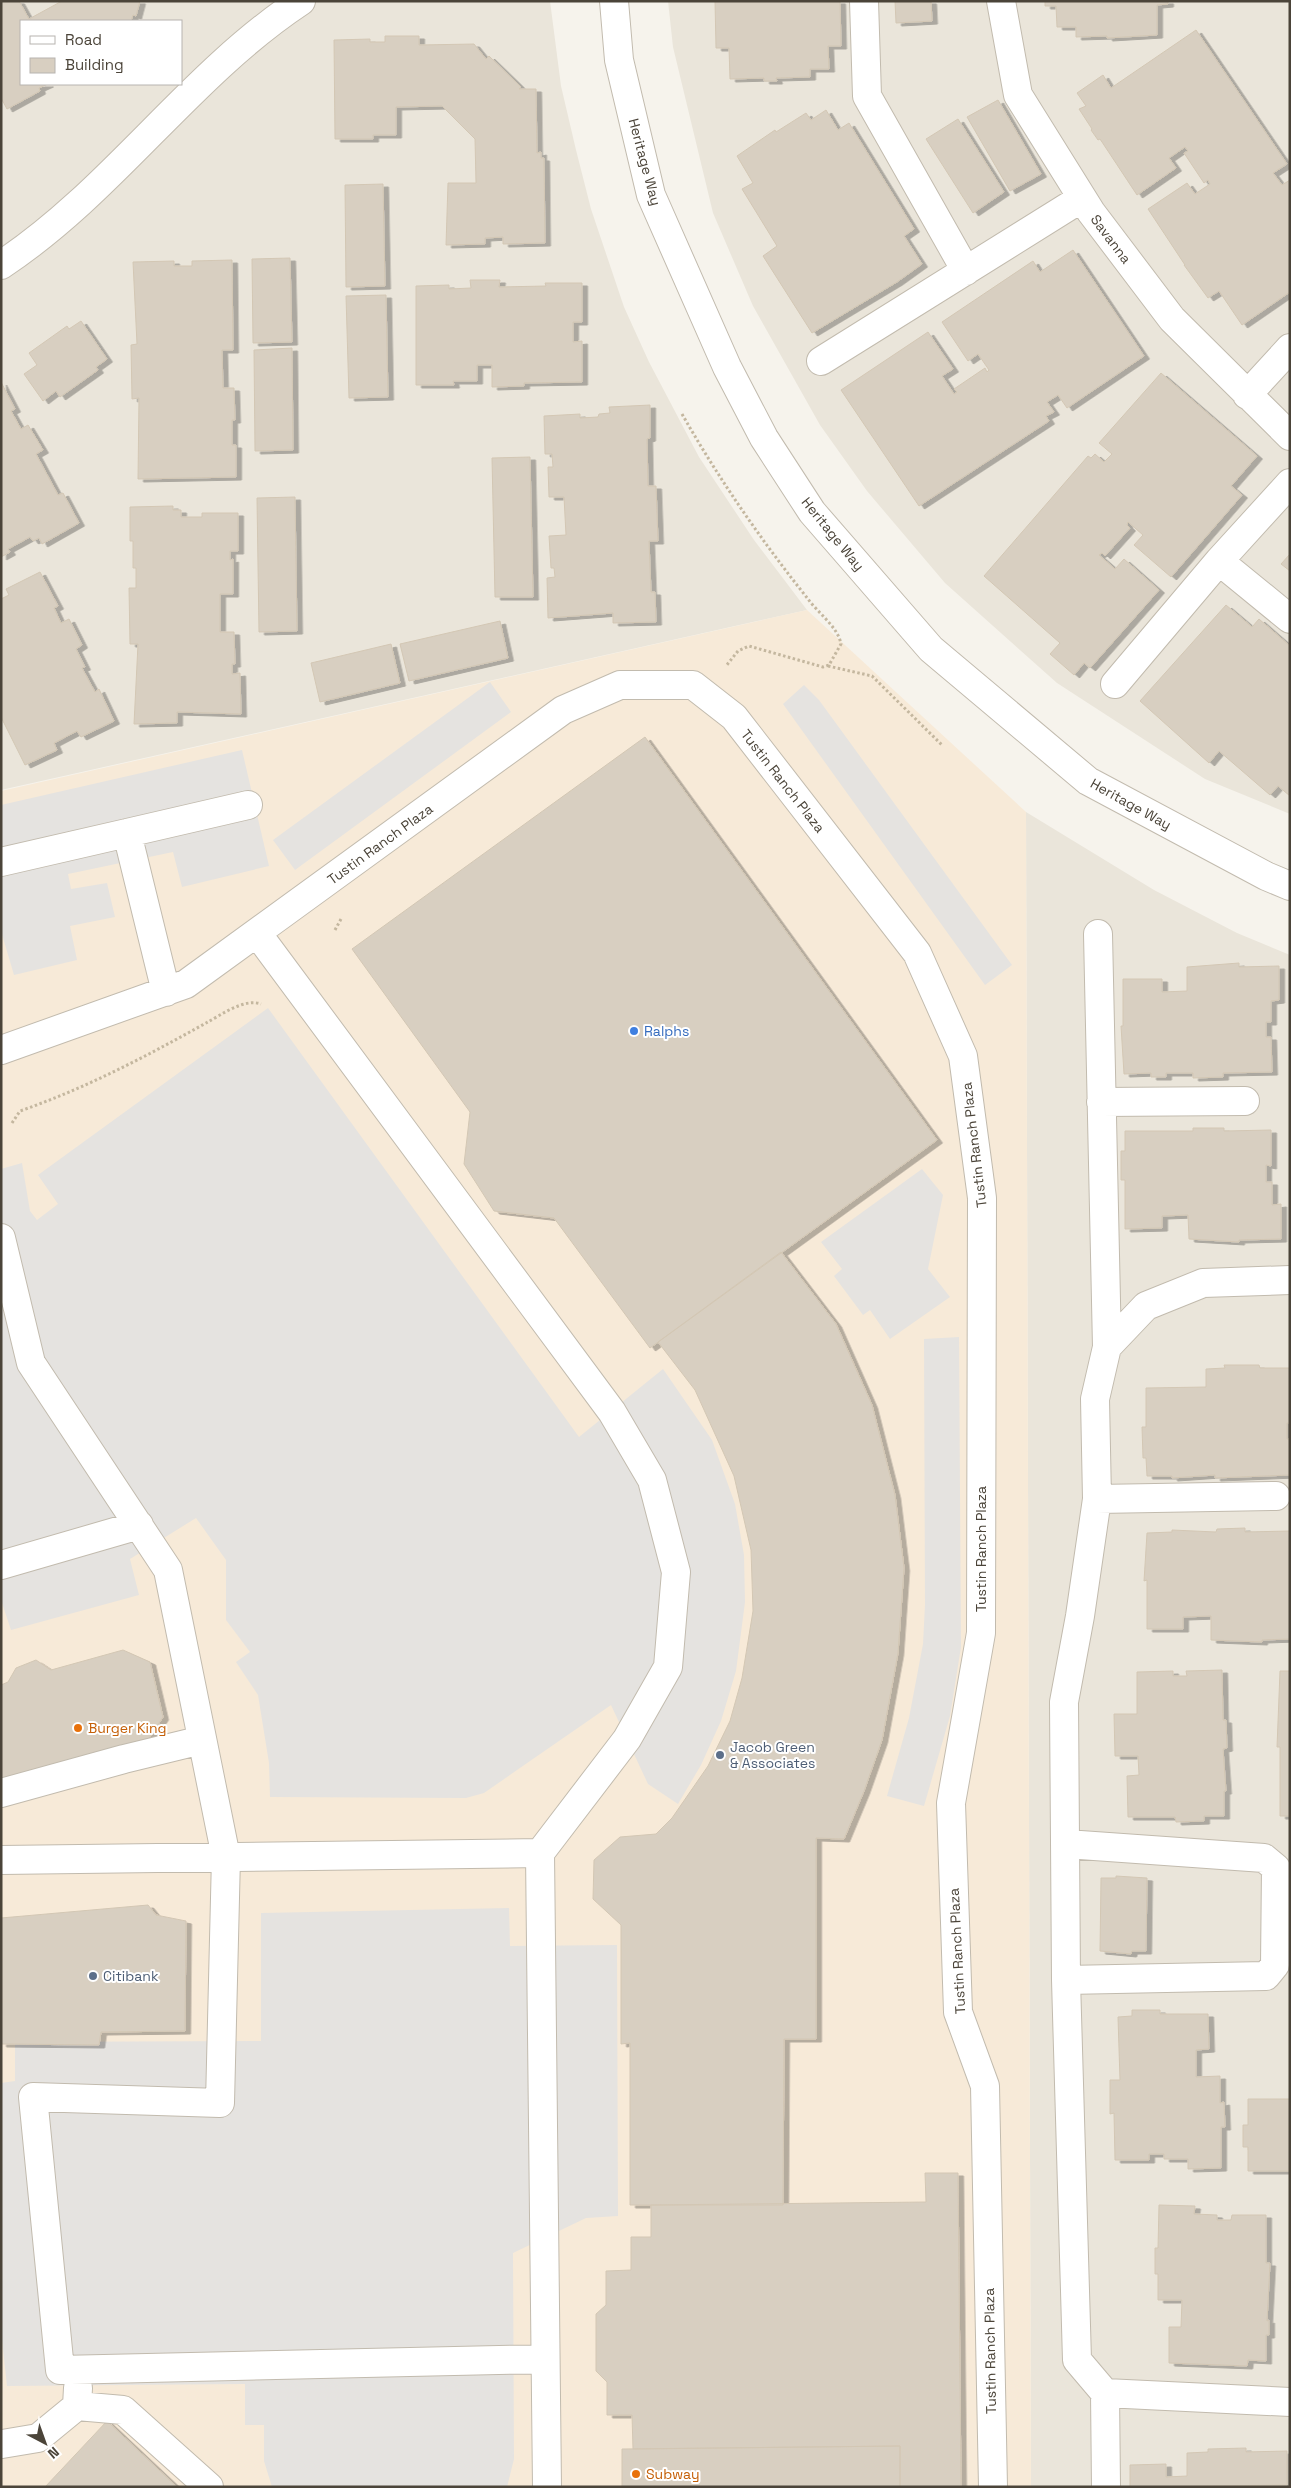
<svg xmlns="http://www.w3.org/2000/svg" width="1291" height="2488" viewBox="0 0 1291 2488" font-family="'Space Grotesk',sans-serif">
	<defs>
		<filter id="shadow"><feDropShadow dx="5.5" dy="3" stdDeviation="0" flood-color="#0004"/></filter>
	</defs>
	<rect width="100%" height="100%" fill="#f6f3ec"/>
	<path fill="#eae5da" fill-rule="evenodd" d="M1 1H550L561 86 576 150 591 209 624 307 649 362 699 457 754 540 807 610 1 790ZM21 21H181V84H21Z
		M668 1H1290V814L1205 779 1057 683 945 583 867 491 820 425 753 306 713 213 673 47Z
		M1026 812 1154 890 1237 933 1290 955V2487H1031Z"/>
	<path fill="#f7ead8" d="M807 610 1026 812 1031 2487H1V791Z"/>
	<path fill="#e5e3e0" d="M490 682 511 712 295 870 273 840Z
		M804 685 819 700 1012 965 985 985 783 704Z
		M242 750 269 866 182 887 173 852 68 874 71 889 107 883 115 917 70 926 77 960 14 975 1 931V805Z
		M268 1008 579 1437 663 1369 712 1440 735 1504 744 1555 745 1602 736 1671 721 1721 701 1765 678 1804 648 1784 611 1705 484 1793 466 1798 270 1797 269 1763 258 1695 236 1662 250 1652 226 1620V1560L196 1518 130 1559 139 1595 11 1630 1 1600V1169L22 1163 30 1211 37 1220 58 1204 38 1175Z
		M922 1169 943 1195 928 1269 950 1297 890 1339 870 1310 863 1315 834 1276 842 1269 821 1242Z
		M959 1337 961 1647 950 1716 924 1806 887 1796 909 1718 923 1644 925 1605 924 1339Z
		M509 1908 510 1946 617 1945 618 2216 586 2218 513 2253 514 2459 507 2487H272L264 2461V2425H245V2384L7 2386 1 2331V2083L15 2081V2042L261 2041V1913Z"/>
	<path fill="#d8cfc1" stroke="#d3c7b4" filter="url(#shadow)" d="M4 1H19L29 19 62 1H140L136 16 133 15 131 21H21V84H48L39 88 40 91 7 109 1 98V3Z
		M715 1H840L841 46H828L829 69H810V77L776 78 777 81H764V78L730 79 729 48H716Z
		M895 1H931L932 21 896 23Z
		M1045 1H1168V4L1157 5V35L1107 38V36L1076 37V27H1057L1056 6H1045Z
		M1196 30 1287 164 1273 173 1282 185 1290 180V292L1242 325 1219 291 1208 298 1184 265H1185L1148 209 1187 183 1195 194 1210 184 1208 180 1204 183 1184 153 1188 151 1185 147 1169 158 1176 168 1137 195 1100 139 1098 140 1091 130 1092 129 1079 109 1086 106 1077 93 1103 75 1111 88Z
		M385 36H419V45L474 44 486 59 489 56 521 87 519 89H536L537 153 541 152V158H544L545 243 503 244V237L485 238V244L446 245 448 183H476L475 139 442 106 396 107V135H373V139H335L334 40 370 39V42H385Z
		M998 100 1041 174 1010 191 967 117Z
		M826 110 838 130 849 123 914 229 904 236 922 264 897 282 812 333 763 256 777 246 742 189 753 183 737 156 775 130 776 132 806 113 811 120Z
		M958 119 1004 192 973 213 926 139Z
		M383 184 385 286 346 287 345 185Z
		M1073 250 1144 356 1067 408 1058 395 1047 402 1054 412 1046 416 1049 421 919 506 841 390 928 332 953 369 942 376 954 394 957 392 954 389 985 368 987 372 989 370 978 354 968 361 942 322 1033 261 1040 272Z
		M290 258 292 342 253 343 252 259Z
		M232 260 233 350H222L223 388H234L235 420H232V445H236V477L138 479 139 398 132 399 131 345 137 344 133 262 174 261V266H192V261Z
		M470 280H500L499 287 546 286 545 283H582V322H573V342L582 341V382L524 383V386L492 387V365H477V381H453L454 385H416V286L449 285V289L471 288Z
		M386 295 388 397 349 398 346 296Z
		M81 321 107 359 96 367 98 370 60 397 56 391 43 401 24 374 37 365 29 353 67 326 69 329Z
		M292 348 293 450 255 451 254 350Z
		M1161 373 1257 456 1231 486 1242 495 1171 577 1134 545 1143 535 1128 522 1127 525 1130 528 1105 556 1102 553 1099 555 1115 569 1124 559 1159 590 1090 668 1084 663 1074 675 1050 654 1060 643 984 576 1088 456 1091 458 1095 454 1104 462 1112 454 1099 443Z
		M1 382 15 409 11 411 21 429 28 425 43 450 36 454 58 495 63 493 79 523 42 544 39 538 33 541 30 537 8 549 10 552 1 557Z
		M650 405V438L647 439 648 486H656L658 541H649L651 592H655L656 622 613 623V613L548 618 547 578 555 577 554 568H551L549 536 566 535 564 497H549L548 467H553L552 454H545L544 416 580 414V418L598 417 599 414 610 413 609 407Z
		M530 457 533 597H495L492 458Z
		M295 497 297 631 259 632 257 498Z
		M173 506V510H181V517H202V513H238V551H230V560L233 559V594H220V632H234L235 664H232V674L240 673 241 714 177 712V723L134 724 138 644H130L129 588H136V568H133V541H130V507Z
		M1290 554V571L1281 564Z
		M40 572 58 606 54 608 61 623 69 619 82 645 76 649 85 667 82 668 95 692 99 689 114 721 81 737 77 731 54 743 57 750 25 765 1 717V599L9 595 6 589Z
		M1226 605 1252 627 1259 619 1290 646V796L1278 786 1270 795 1219 751 1209 763 1140 701Z
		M500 621 508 658 409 681 400 644Z
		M391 644 400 683 320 702 311 663Z
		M645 737 937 1140 650 1348 554 1218 494 1211 464 1164 470 1112 352 949Z
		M1239 963V967L1279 966V1000L1271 1001V1022H1266V1037H1271L1272 1072 1223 1073V1077L1193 1078V1073H1166V1077H1151V1073L1124 1074 1121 1026H1123V979H1162V992L1187 991V967Z
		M1193 1128H1224V1131L1271 1130V1166L1266 1165V1182H1272V1205L1281 1204V1239L1239 1240V1242L1189 1239 1188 1215 1162 1216V1228L1125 1229V1180H1121V1151H1125V1131H1193Z
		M781 1252 836 1324 872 1405 895 1495 904 1568 898 1653 882 1740 864 1791 844 1839 816 1838V2039H784L783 2205H630V2043L621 2044V1925L593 1899 594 1860 620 1837 656 1834 672 1818 708 1766 730 1721 742 1678 753 1611 751 1550 734 1476 695 1390 658 1342Z
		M1224 1365H1259L1260 1368H1290V1423H1287V1439H1290V1475L1215 1478V1475L1172 1478V1476H1147L1146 1458H1143L1142 1427H1146V1388L1206 1387V1369L1225 1368Z
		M1245 1528V1532L1290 1531V1639L1262 1640V1642L1211 1640V1616L1183 1617V1629H1147V1580L1144 1581 1147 1533 1172 1532V1530L1216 1532 1217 1529Z
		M123 1650 150 1662 163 1717 148 1740 1 1786V1685L8 1682 16 1668 36 1660 51 1670Z
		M1222 1670 1223 1720H1226L1227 1748 1223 1749 1226 1791H1224V1816H1204V1821L1176 1822 1175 1817H1128L1127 1776 1139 1775 1138 1756H1115L1114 1714H1137V1672L1173 1671V1676H1187L1186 1671Z
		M1280 1671H1290V1816H1280V1747H1277Z
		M1116 1876 1147 1878 1146 1951H1132L1131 1954 1100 1951 1101 1878H1116Z
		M148 1905 156 1915 186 1921 185 2031 101 2032 99 2045 1 2044V1918Z
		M1132 2010H1160V2014H1208L1209 2049 1196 2050V2077L1220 2076V2103L1224 2102 1225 2127H1221V2168L1188 2169V2159H1164V2154H1149V2160H1115L1114 2113 1110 2114V2080H1120L1118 2017 1132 2016Z
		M1248 2099H1290V2171H1248V2147H1243V2125H1248Z
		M925 2173H958L961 2487H900V2446L633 2449 632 2415H607V2382L596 2371V2314L606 2305V2271L631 2270V2237H651V2205L926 2202Z
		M1159 2205 1195 2206 1194 2214 1217 2215V2220H1231L1232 2215H1266V2263H1270L1267 2321 1269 2320V2335H1266V2361L1248 2360 1247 2366 1169 2363V2327H1181L1182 2300H1158V2274H1155V2248H1158Z
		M107 2421 177 2487H45Z
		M900 2446V2487H622V2449Z
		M1246 2448V2452L1287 2451V2485L1130 2487V2465L1166 2464V2477L1187 2476V2453L1208 2452V2449Z"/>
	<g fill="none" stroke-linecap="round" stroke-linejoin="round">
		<g stroke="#c2bbae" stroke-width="30">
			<path id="minor" d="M614 1 619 60 651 195 727 367 764 438 812 512 931 649 1088 781 1266 876 1290 886
				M864 1 867 96 966 271
				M1001 1 1018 95 1091 212 1172 319 1290 436
				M1 265C113 191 189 75 301 1
				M821 361 1082 198
				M1247 395 1290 348
				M1219 561 1290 619
				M1115 684 1219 561 1290 483
				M1 862 127 833
				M257 933 612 1412 652 1480 676 1572 668 1667 627 1739 540 1853 547 2487
				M1098 934 1107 1347
				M166 992 127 833 248 805
				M1 1050 186 984 563 710 620 685H693L734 717 917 953 963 1056 982 1198 981 1633 951 1803 958 2012 985 2086 993 2487
				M1101 1102 1245 1101
				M1 1238 31 1363 168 1570 226 1857 220 2103 33 2097 60 2370 545 2359
				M1290 1280 1203 1283 1146 1306 1107 1347 1095 1399 1097 1499 1080 1616 1064 1702 1066 1980 1077 2360 1105 2393 1290 2402
				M1097 1499 1276 1496
				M1 1565 139 1525
				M1 1793 124 1759 202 1740
				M1 1860 540 1853
				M1066 1980 1266 1976 1275 1965 1276 1868 1264 1858 1066 1844
				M1105 2393 1106 2487
				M77 2406 123 2410 209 2487
				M2 2444 38 2438 77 2406 78 2388"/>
		</g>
		<path stroke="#c4b79f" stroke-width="3" stroke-dasharray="2.5 2.5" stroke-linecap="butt" d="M682 414C719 479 761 540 808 599 818 613 838 627 841 644L829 665 823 667 749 646 738 651 726 666
			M828 666 872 676 943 746
			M335 930 341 919
			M12 1123 20 1111C86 1088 145 1057 206 1023 221 1015 244 998 261 1004"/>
		<use href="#minor" stroke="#fff" stroke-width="28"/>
	</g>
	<circle fill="#3f7fe0" stroke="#fff" stroke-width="2" cx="634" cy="1031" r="5"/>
	<g fill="#e8710a" stroke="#fff" stroke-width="2">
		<circle cx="78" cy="1728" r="5"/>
		<circle cx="636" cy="2474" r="5"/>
	</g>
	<g fill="#5c6f8a" stroke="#fff" stroke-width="2">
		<circle cx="720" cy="1755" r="5"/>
		<circle cx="93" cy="1976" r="5"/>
	</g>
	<g text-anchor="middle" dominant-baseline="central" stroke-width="4" stroke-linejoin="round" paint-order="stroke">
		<g font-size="14" fill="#4b4439" stroke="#fff">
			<text transform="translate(645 162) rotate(75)">Heritage Way</text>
			<text transform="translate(1111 239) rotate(53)">Savanna</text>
			<text transform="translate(833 534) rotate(51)">Heritage Way</text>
			<text transform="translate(783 781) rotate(52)">Tustin Ranch Plaza</text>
			<text transform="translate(1131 804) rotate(29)">Heritage Way</text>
			<text transform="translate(380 844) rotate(-36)">Tustin Ranch Plaza</text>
			<text transform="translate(974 1145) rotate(-97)">Tustin Ranch Plaza</text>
			<text transform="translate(981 1549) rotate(-90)">Tustin Ranch Plaza</text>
			<text transform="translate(957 1951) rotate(-93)">Tustin Ranch Plaza</text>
			<text transform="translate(990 2351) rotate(-91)">Tustin Ranch Plaza</text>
		</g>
		<g font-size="14" fill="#366cbe" stroke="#fff" text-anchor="start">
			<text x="644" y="1031">Ralphs</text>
		</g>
		<g font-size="14" fill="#c56008" stroke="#fff" text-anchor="start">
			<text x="88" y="1728">Burger King</text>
			<text x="646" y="2474">Subway</text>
		</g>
		<g font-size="14" fill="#4e5e75" stroke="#fff" text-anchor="start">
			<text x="730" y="1747">Jacob Green<tspan x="730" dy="16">&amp; Associates</tspan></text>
			<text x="103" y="1976">Citibank</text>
		</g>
	</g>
	<rect width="1291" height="2488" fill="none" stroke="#4b4439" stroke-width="5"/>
	<rect x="20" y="20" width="162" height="65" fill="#ffffff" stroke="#b7b4b0"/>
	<rect x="30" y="36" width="25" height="8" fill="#ffffff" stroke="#b7b4b0"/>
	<text x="65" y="45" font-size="15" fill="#4b4439">Road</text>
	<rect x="30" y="58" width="25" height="15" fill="#d8cfc1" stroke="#b7b4b0"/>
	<text x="65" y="70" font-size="15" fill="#4b4439">Building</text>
	<g transform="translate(45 2443) rotate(139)" stroke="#ffffff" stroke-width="4" paint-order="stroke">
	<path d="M0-4L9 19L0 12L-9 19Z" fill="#4b4439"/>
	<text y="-8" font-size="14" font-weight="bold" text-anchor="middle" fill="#4b4439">N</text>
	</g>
</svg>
